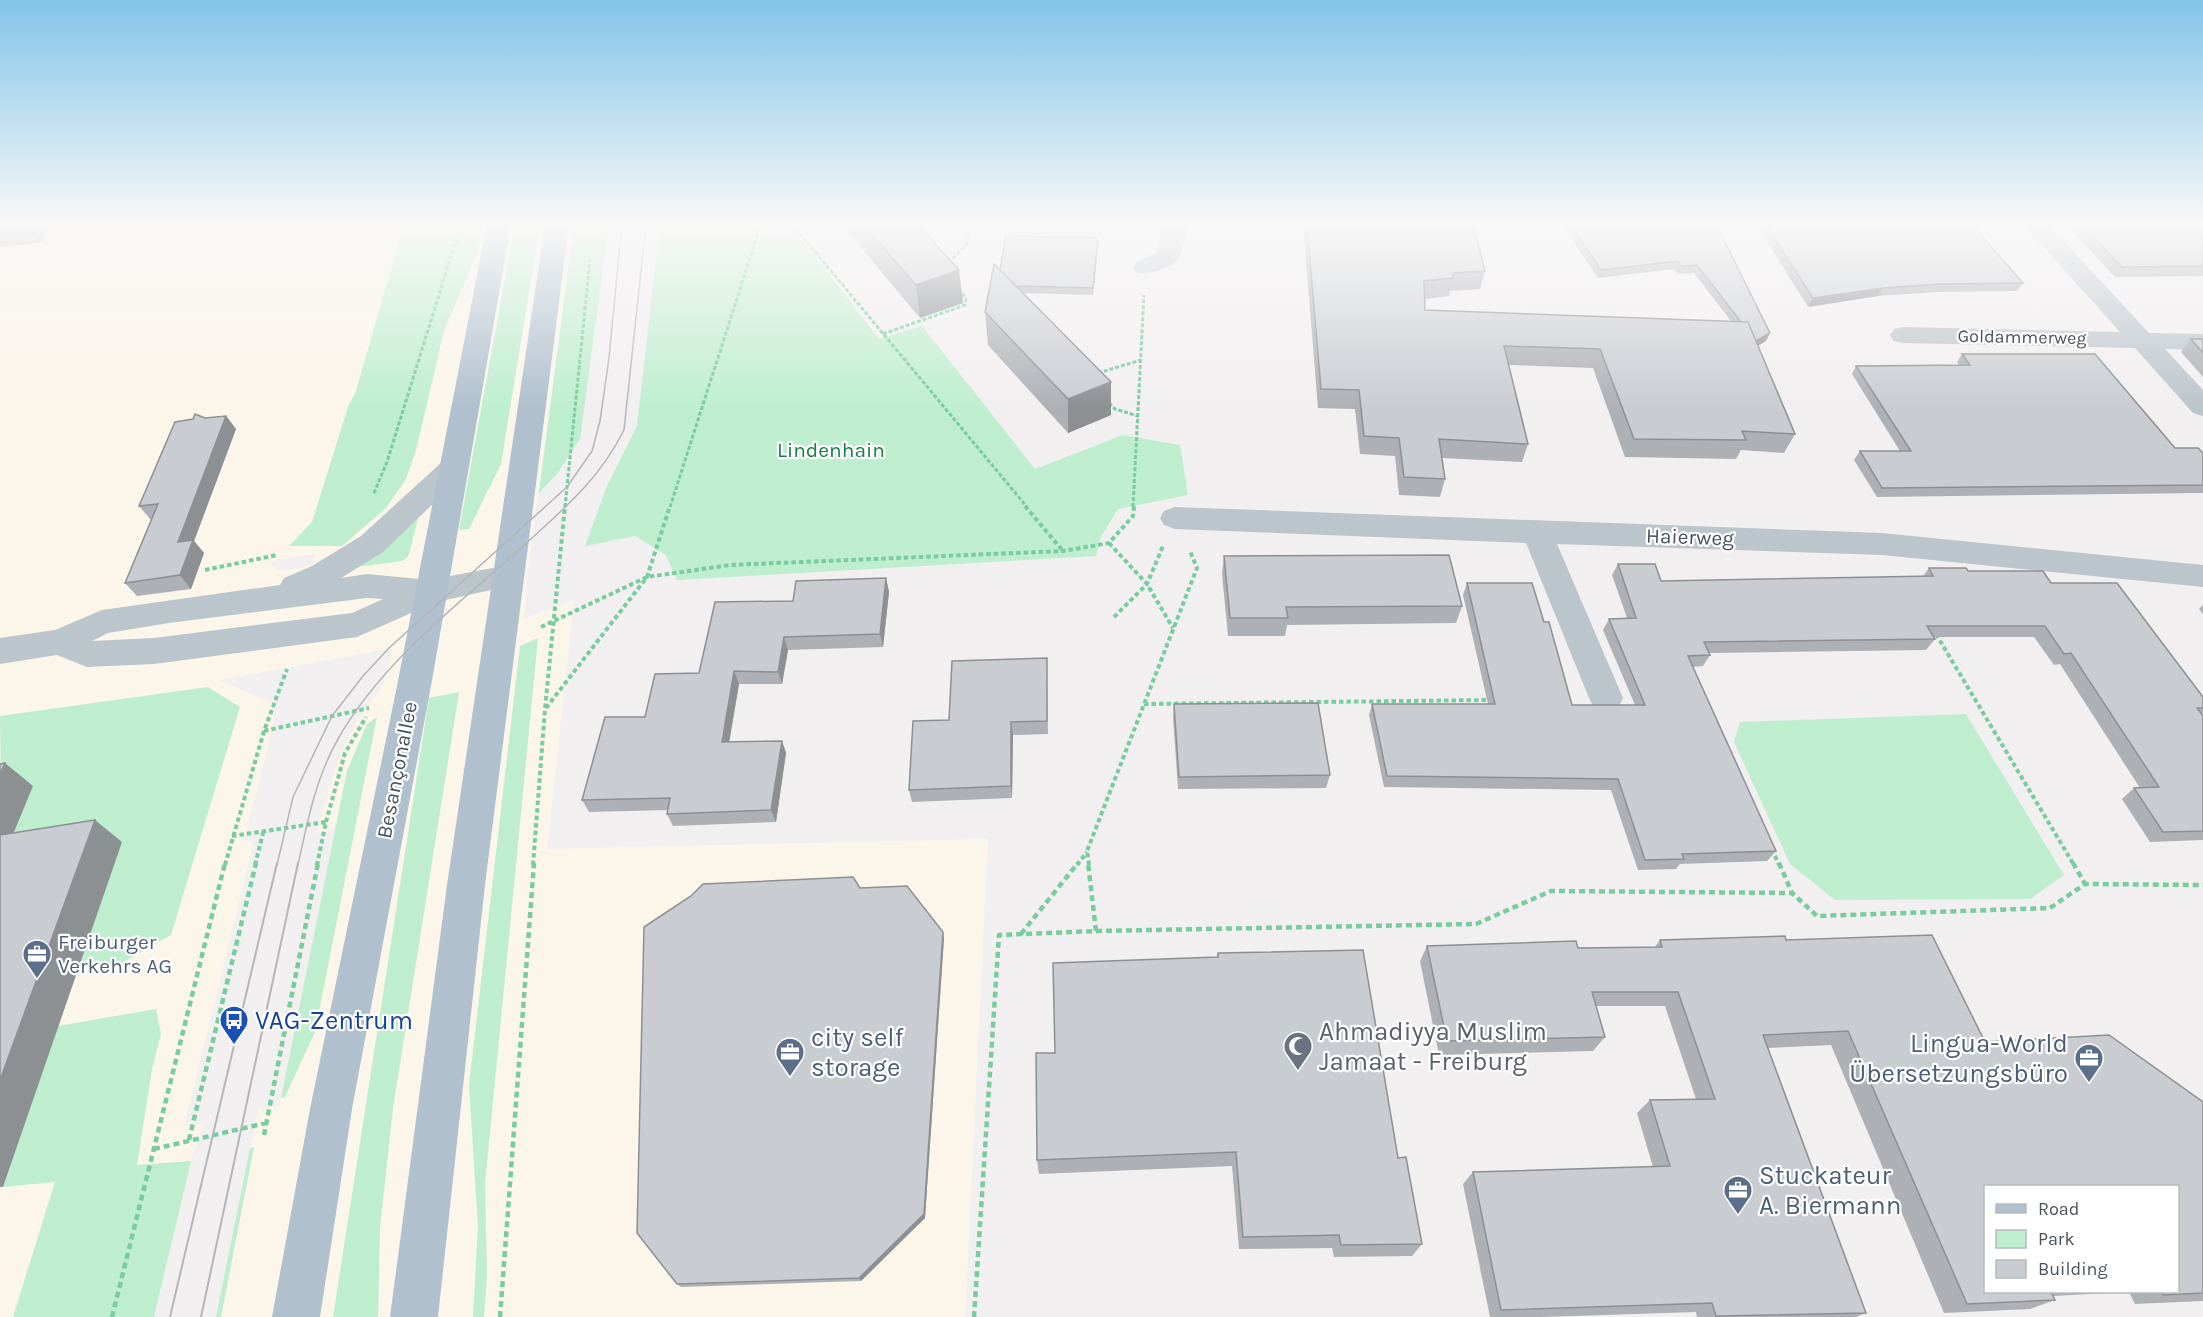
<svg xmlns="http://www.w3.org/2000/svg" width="2203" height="1317" viewBox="0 0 2203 1317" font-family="Karla,sans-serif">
	<rect width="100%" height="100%" fill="#f2eff0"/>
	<path fill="#fcf6ea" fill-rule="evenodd" d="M0 224H404L355 394 349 404 312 522 290 546H342L386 508 406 479 416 450 444 331 475 258 484 224H515L459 530 501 464 540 224H574L529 561 524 619 574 600 547 849 988 839 965 1317H484L487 1276 485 1184 538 638 520 647 469 1085 478 1226 473 1317H378L380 1228 393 1108 459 693 429 698 333 1317H221L254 1147 250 1148 258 1110 279 1106 281 1098 286 1097 347 771 334 830 316 833 340 755 355 725 383 685 393 648 220 680 272 704 274 722 244 839 253 844 184 1127 203 1124 191 1161 137 1165 152 1069 161 1034 4 1187 55 1181 13 1317H0ZM315 554V562L303 568 285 571 275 568 269 561Z"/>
	<path fill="#bfeecf" d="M404 224H484L475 258 444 331 416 450 406 479 386 508 342 546H289L312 522 349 404 355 394Z
		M515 224H540L501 464 469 529 459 530Z
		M574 224H609L580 439 557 474 539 493Z
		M660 224H778L774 236 802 240 879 339 922 326 1035 469 1123 435 1180 445 1188 495 1118 509 1101 537 1096 556 677 580 666 555 635 536 585 546 607 486 637 426Z
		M951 224H1021V232L956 228Z
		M410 519H418L408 557 402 561 357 567Z
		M538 638 485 1184 487 1276 484 1317H473L478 1226 469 1085 520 646Z
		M208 687 240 707 171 935 122 963 80 962 2 861 0 716Z
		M459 692 393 1108 380 1228 378 1317H333L429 698Z
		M1966 714 2064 875 2030 899 1835 900 1790 864 1734 742 1740 722Z
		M377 717 315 1032 285 1097 281 1098 347 771 367 724Z
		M156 1009 161 1034 152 1069 137 1165 191 1161 154 1317H13L55 1182 3 1187 58 1026Z
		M254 1147 221 1317H216L250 1148Z"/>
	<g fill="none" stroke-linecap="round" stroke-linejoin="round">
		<path stroke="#78cc9e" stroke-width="3" stroke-dasharray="4 2" stroke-linecap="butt" d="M792 224 1027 507
			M951 263 950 261 967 244 968 224
			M883 334 965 305 966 299 959 290
			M1098 373 1141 360
			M1109 403 1115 409 1138 416
			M374 493 387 462 461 224
			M565 507 590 260
			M670 507 761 224
			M1133 507 1144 295"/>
		<path stroke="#78cc9e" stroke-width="4" stroke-dasharray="4.5 3" stroke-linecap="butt" d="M1025 506 1063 551
			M1109 543 1147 584 1173 628
			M205 570 277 555
			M1114 617 1147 584 1163 546
			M541 627 647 577 730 565 1063 551 1109 543 1133 516 1134 506
			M1936 634 2074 865
			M1144 704 1491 700
			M546 708 647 577 670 506
			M264 731 369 708
			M326 822 345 753 366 717
			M232 836 326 822 317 865
			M1772 849 1779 865
			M225 865 264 731 287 669
			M255 865 263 833
			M533 865 545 709 565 506
			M1077 865 1087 852
			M1089 865 1087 851 1197 568 1190 551"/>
		<path stroke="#78cc9e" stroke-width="4.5" stroke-dasharray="6 4" stroke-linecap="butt" d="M1779 863 1792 893 1817 916 2050 908 2085 884 2203 885
			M2073 863 2085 884
			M1096 931 1476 924 1551 891 1792 893
			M1021 934 1078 863
			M264 1135 318 863
			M189 1140 256 863
			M154 1149 266 1123
			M112 1317 225 863
			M500 1317 534 863
			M974 1317 999 935 1096 931 1088 863"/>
		<path fill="#bbc5cc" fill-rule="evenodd" d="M1164 224H1188C1185 234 1184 247 1179 257 1174 269 1148 275 1136 272L1133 267 1136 262 1156 253Z
			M2023 224H2048L2149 333 2203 334V350L2165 349 2203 390V416L2193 413 2135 348 1903 343 1894 341 1890 335 1894 329 1903 327 2120 332Z
			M453 458 463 461 467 468 463 475 383 552 341 578 367 574 429 580 508 565 519 568 524 576 519 584 436 602 357 637 154 664 87 667 57 655 0 664V638L55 630 102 610 280 585 284 578 312 566 361 536 443 461ZM367 598 383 599 352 613 154 638 92 641 108 633 169 623Z
			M1175 507 1882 533 2203 565V587L1882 555 1557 544 1623 698 1618 708 1606 712 1594 708 1589 698 1526 543 1175 529 1164 525 1160 518 1164 511Z"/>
		<path fill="#b0c0ce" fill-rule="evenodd" d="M487 224H511L431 686 352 1109 320 1317H272L310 1109 397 686Z
			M545 224H569L485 885 438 1317H390L447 885Z"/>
		<path stroke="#b2b5ba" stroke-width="1.5" d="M277 865 293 797 332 716 363 676 389 648 567 487 592 451 600 421 609 358 622 224
			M298 865C307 823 316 777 338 739 382 662 455 607 520 549 562 510 598 482 624 430L646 224"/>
		<path stroke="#b2b5ba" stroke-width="2" d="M170 1317 277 863
			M201 1317 298 863"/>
	</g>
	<path fill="#adb0b5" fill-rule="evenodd" d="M0 224H51L40 243 0 247Z
		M847 224H917L963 303 920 318 848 232Z
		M1303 224H1473L1485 271 1480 289 1450 291 1449 296 1425 299V310L1731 321 1694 273 1678 274 1674 269 1598 278 1562 224H1716L1766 341 1758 346 1795 434 1784 453 1741 450 1736 459 1625 457 1593 368 1509 365 1528 444 1522 462 1442 458 1445 479 1440 497 1399 495 1395 456 1360 454 1355 409 1318 408Z
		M1756 224H1971L2023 283 2017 291 1936 292 1878 296 1808 307Z
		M2065 224H2203V276L2115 277Z
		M1098 245 1093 295 1023 293 1111 415 1068 433 988 345 985 312 1000 270Z
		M2191 339H2203V377L2181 352Z
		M1962 354 2175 448 2203 453V493L1877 497 1854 460 1860 451H1900L1852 374 1856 366 1959 365 1957 362Z
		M226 416 236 429 194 541 204 553 191 589 137 596 125 583 151 520 139 506 205 418Z
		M1224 556 1462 606 1456 623 1287 625 1285 636H1228L1222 574Z
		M1618 564 1661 581 1923 576 1929 568 1968 571 2051 583 2203 697V713L2202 714 2203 716V840L2150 842 2122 799 2134 788H2140L2060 664 2054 665 2034 637H1934L1935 639 1926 650 1709 653 1710 655 1703 666 1693 667 1776 851 1767 861 1680 864 1676 869 1638 870 1611 790 1384 787 1369 715 1372 704H1488L1463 595 1467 583 1544 622 1572 705H1635L1603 630 1609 619 1627 618 1612 575Z
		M886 578 889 592 883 647 788 650 782 684H739L729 742 782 741 786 753 776 822 673 826 667 814 668 810 589 812 582 800 645 717 699 673Z
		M2203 605V614L2199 609Z
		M1047 671 1048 734 1013 735 1012 798 912 802 909 790 949 720Z
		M1174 704 1330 775 1326 788 1178 789 1173 717Z
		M860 888 944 938 925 1218 861 1281 681 1287 677 1284 691 896Z
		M1660 940H1786L1985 1042 2203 1102V1301L2135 1304 2129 1292 2053 1296 2055 1300 2030 1309 1944 1313 1831 1045 1768 1048 1866 1313 1856 1317H1697L1696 1312 1542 1317H1490L1463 1184 1473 1172 1653 1167 1637 1113 1650 1100 1696 1099 1665 1006H1596L1605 1037 1593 1051 1439 1055 1420 961 1427 946 1578 948H1654ZM2178 1186V1292H1986Z
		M1218 953 1398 1158 1422 1244 1412 1256 1334 1257 1332 1248 1239 1249 1232 1166 1039 1174 1037 1160 1055 1053 1217 957Z"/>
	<path fill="#8d9093" d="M26 224H51L40 243Z
		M1098 238V245L1093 295V288Z
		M959 270 963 303 920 318 916 285Z
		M1883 288 1878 296 1808 307 1813 298Z
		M1770 333 1766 341 1752 349 1756 341Z
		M1111 382V415L1068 433V399Z
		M226 416 236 429 194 541 204 553 191 589 180 575 178 542Z
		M886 578 889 592 883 647 880 634Z
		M784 637 788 650 782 684 778 672Z
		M734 671 739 684 727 755 722 742Z
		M1011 722 1013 735 1012 798 1011 786Z
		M782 741 786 753 776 822 771 810Z
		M5 763 33 786 2 861 0 860V774Z
		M95 820 122 842 3 1187H0V1080Z
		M943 932 944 938 925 1218 861 1281 859 1278Z"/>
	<path fill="#c9cdd2" stroke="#8d9093" stroke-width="1.5" d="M0 224H20L0 226Z
		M863 224H917L959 270 916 285Z
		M1307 224H1473L1485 271 1453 273V278L1424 281 1425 310 1748 322 1795 434 1742 431 1746 440 1634 439 1600 349 1504 346 1528 444 1439 439 1445 479 1404 477 1399 438 1364 436 1359 390 1321 389Z
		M1570 224H1716L1770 333 1756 341 1748 322H1741L1697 265 1681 266 1678 261 1601 270Z
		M1765 224H1971L2023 283 1941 284 1883 288 1813 298Z
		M2081 224H2203V266L2122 267Z
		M1006 236 1098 238 1093 288 1016 286 1000 270Z
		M994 264 1111 382 1068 399 985 312Z
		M2191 339H2203V353Z
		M1962 354H2095L2175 448H2198L2203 453V485L1882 488 1860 451H1911L1856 366 1970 365Z
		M195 414 205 418 226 416 178 542 193 540 180 575 125 583 158 504 139 506 175 422 193 419Z
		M1449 555 1462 606 1286 607 1288 618H1230L1224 556Z
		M1618 564H1655L1661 581 1933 576 1929 568H1966L1968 571H2043L2051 583H2117L2203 697V708H2197L2203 716V831L2163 832 2134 788 2159 787 2071 653 2064 654 2045 626H1927L1935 639 1704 642 1710 655 1688 656 1776 851 1682 854 1684 859 1645 860 1618 779 1387 776 1372 704H1495L1467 583H1532L1544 622H1549L1572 705H1645L1609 619 1636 618Z
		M886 578 880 634 784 637 778 672 734 671 722 742 782 741 771 810 667 814 670 798 582 800 605 717H645L655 674 699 673 715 602 793 601 796 581Z
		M1047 658V721L1011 722V786L909 790 913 721 949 720 952 661Z
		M1318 703 1330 775 1179 777 1174 704Z
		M5 763 0 774V764Z
		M95 820 0 1080V835Z
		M853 877 860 888 907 886 943 932 924 1214 859 1278 677 1284 637 1233 644 927 691 896 703 884Z
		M1932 935 1985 1042 2109 1035 2203 1102V1293L2163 1295 2161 1292H2178V1186H1986V1292H2051L2055 1300 1967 1304 1848 1031 1763 1035 1866 1313 1716 1316 1712 1303 1501 1310 1473 1172 1670 1166 1650 1100 1715 1099 1678 992H1592L1605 1037 1447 1041 1427 946 1576 941 1578 948 1662 947 1660 940 1785 936 1786 940Z
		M1363 950 1398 1158 1406 1157 1422 1244 1341 1245 1339 1235 1243 1237 1236 1152 1037 1160 1036 1053H1055L1053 963 1218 957V953Z"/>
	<linearGradient id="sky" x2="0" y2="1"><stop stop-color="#83c4e9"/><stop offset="0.55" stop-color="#f9f8f8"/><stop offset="1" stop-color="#f9f8f8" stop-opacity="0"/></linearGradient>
	<rect width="2203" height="408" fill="url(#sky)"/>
	<defs>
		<g id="office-pin" transform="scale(1.5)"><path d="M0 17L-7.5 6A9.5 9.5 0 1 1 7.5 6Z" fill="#5c6f8a" stroke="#fff"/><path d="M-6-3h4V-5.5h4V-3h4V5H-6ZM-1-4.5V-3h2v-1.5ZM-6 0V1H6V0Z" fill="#fff"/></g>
		<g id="bus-pin" transform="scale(1.5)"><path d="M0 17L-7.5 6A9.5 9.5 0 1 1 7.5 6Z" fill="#1a4fb4" stroke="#fff"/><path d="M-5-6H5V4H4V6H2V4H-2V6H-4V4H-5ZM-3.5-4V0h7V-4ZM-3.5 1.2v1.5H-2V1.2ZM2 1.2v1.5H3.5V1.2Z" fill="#fff"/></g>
		<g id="mosque-pin" transform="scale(1.5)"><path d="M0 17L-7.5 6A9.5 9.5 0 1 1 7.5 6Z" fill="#6b7280" stroke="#fff"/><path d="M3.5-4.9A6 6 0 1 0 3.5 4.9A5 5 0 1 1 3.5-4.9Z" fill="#fff"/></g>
	</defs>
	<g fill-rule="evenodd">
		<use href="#office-pin" x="37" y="954"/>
		<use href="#bus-pin" x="234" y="1020"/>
		<use href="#mosque-pin" x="1298" y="1046"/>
		<use href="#office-pin" x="790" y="1052"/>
		<use href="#office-pin" x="2089" y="1058"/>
		<use href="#office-pin" x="1738" y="1190"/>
	</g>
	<g text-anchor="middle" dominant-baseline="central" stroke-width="4.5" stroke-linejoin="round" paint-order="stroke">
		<g font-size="18" fill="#48545d" stroke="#fff">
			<text transform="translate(2022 337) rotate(1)">Goldammerweg</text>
		</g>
		<g font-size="21" fill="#197d46" stroke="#fff">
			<text x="831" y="450">Lindenhain</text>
		</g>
		<g font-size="21" fill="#48545d" stroke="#fff">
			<text transform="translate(1690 537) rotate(2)">Haierweg</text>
			<text transform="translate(397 770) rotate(-79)">Besançonallee</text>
		</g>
		<g font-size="21" fill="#4e5e75" stroke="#fff" text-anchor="start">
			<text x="58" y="942">Freiburger<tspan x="58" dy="24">Verkehrs AG</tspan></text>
		</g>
		<g font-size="26" fill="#164399" stroke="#fff" text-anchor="start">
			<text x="255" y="1020">VAG-Zentrum</text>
		</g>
		<g font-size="26" fill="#5b616d" stroke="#fff" text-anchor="start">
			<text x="1319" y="1031">Ahmadiyya Muslim<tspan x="1319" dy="30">Jamaat - Freiburg</tspan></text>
		</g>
		<g font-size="26" fill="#4e5e75" stroke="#fff" text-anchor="start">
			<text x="811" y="1037">city self<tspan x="811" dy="30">storage</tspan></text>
			<text x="2068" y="1043" text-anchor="end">Lingua-World<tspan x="2068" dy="30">Übersetzungsbüro</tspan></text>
			<text x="1759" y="1175">Stuckateur<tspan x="1759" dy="30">A. Biermann</tspan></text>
		</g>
	</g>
	<rect x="1984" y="1185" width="195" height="108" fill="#ffffff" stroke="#b6bbbe" stroke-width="1.5"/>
	<rect x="1996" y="1204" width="30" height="9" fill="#b0c0ce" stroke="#b6bbbe" stroke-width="1.5"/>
	<text x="2038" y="1215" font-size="18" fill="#48545d">Road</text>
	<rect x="1996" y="1230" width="30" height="18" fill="#bfeecf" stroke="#b6bbbe" stroke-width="1.5"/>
	<text x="2038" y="1245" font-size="18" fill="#48545d">Park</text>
	<rect x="1996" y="1260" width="30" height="18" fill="#c9cdd2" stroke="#b6bbbe" stroke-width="1.5"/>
	<text x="2038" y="1275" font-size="18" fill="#48545d">Building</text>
</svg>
